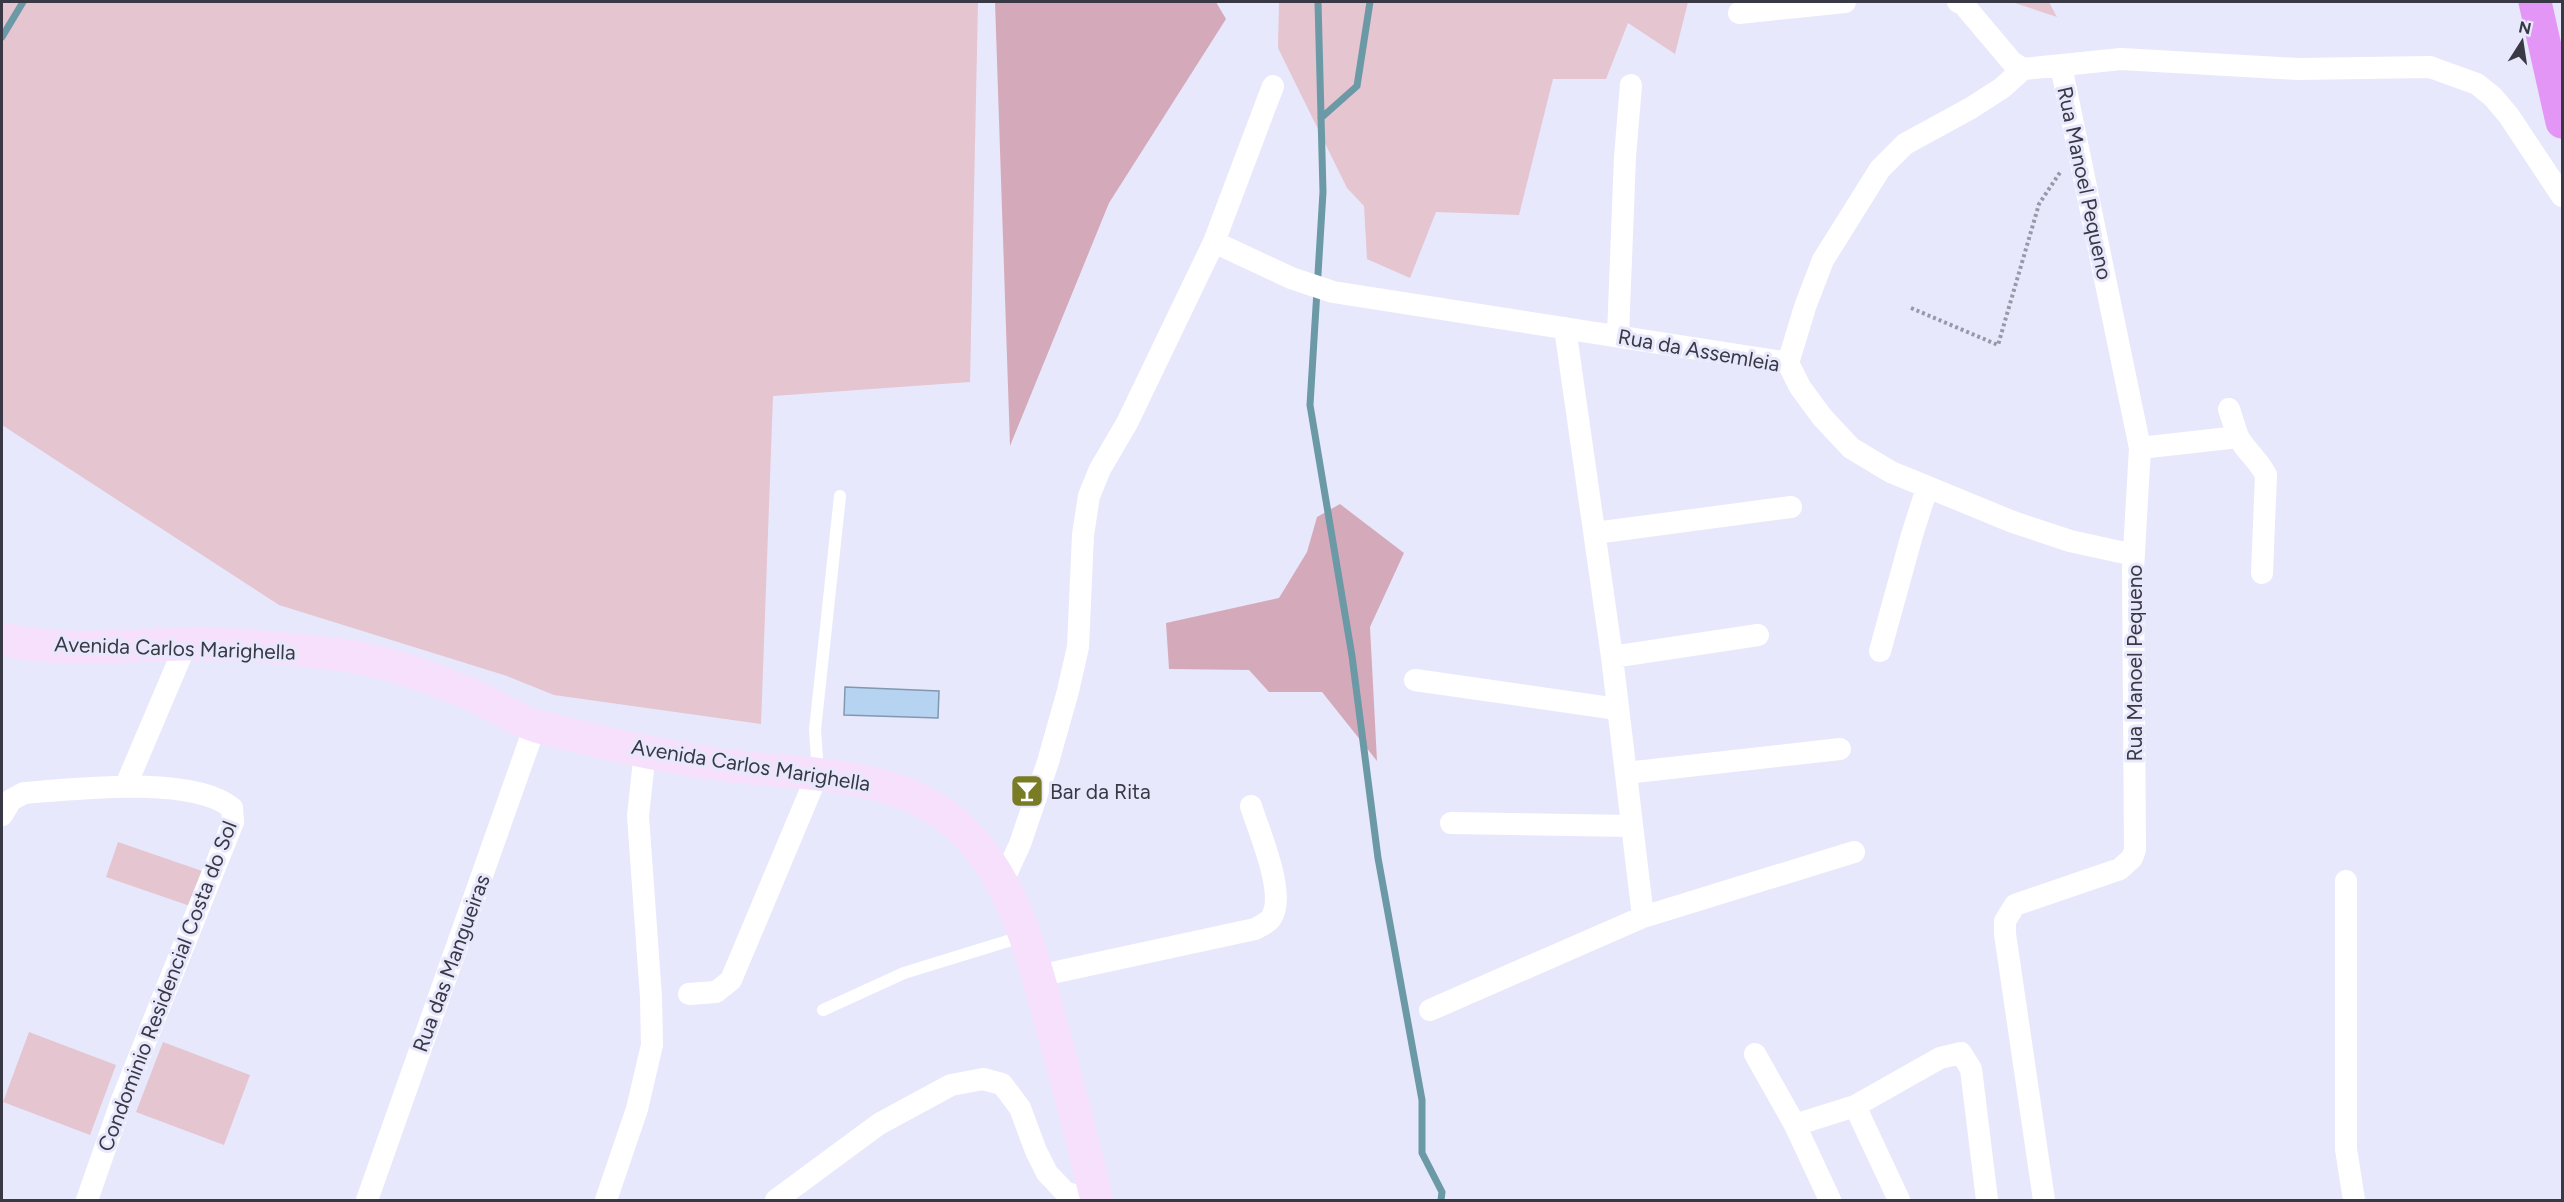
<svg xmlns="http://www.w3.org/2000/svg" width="2564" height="1202" viewBox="0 0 2564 1202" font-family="Figtree,sans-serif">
	<rect width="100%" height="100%" fill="#e8e8fc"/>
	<path fill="#e4c5d0" d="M2 2H978L970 382 773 396 761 724 554 695 507 676 279 605 2 425Z
		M1279 2H1688L1675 54 1628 23 1606 79H1553L1519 215 1436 212 1410 278 1367 259 1364 206 1347 188 1278 48Z
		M2012 2H2049L2057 17Z
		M118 842 205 872 193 907 106 877Z
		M29 1032 116 1065 90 1135 3 1102Z
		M163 1042 250 1075 224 1145 136 1112Z"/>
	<path fill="#d4aaba" d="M995 2H1216L1226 19 1109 203 1010 446Z
		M1340 504 1404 553 1370 627 1377 761 1322 692H1269L1249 670 1169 669 1166 623 1279 598 1307 552 1317 517Z"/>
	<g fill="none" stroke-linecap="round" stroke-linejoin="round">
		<path stroke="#6b99a5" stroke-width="7" d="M1318 2 1323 192 1310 405 1352 656 1378 858 1422 1100V1153L1442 1192 1441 1200
			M2 37 23 2
			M1321 118 1357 86 1370 2"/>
	</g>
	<path fill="#b7d3f2" stroke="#8198b1" stroke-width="1.5" d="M845 687 939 691 938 718 844 715Z"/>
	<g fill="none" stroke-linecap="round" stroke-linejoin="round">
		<path stroke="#9898a8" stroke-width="4" stroke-dasharray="3 3" stroke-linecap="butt" d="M1911 308 1998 345 2039 204 2061 171"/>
		<path stroke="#fff" stroke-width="12" d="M818 772 815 730 840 496
			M823 1010 904 973 1024 936"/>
		<path stroke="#fff" stroke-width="22" d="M1958 2 1963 4 2012 62 2023 69
			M1739 13 1845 2
			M1214 242 1291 278 1333 292 1788 363
			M1565 328 1612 657 1643 917
			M1618 335 1625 157 1631 85
			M1788 363 1805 307 1823 260 1880 169 1905 144 1971 108 2002 88 2023 69 2121 59 2298 69 2430 67 2477 84 2493 97 2509 116 2562 196
			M1788 363 1800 387 1822 417 1851 448 1891 472 2013 522 2070 541 2134 555
			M2238 437C2247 452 2259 461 2266 475L2262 573
			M2140 448 2238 437 2229 409
			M1595 533 1791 507
			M1880 651 1912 535 1927 488
			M1612 657 1758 635
			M1415 680 1617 709
			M1626 773 1840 749
			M126 785 186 644
			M2 815 11 800 24 793C75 789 192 775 232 808L233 822 122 1100 87 1200
			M1451 823 1631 826
			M2346 881V1149L2354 1200
			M1002 883 1020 844 1048 762 1068 691 1078 647 1083 535 1089 496 1100 469 1127 423 1214 242 1273 86
			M1038 976 1255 929C1260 926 1268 923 1271 918 1287 895 1259 832 1251 806
			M689 994 716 992 731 980 818 773
			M1430 1010 1643 917 1854 852
			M1755 1054 1795 1125 1830 1200
			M1855 1106 1899 1200
			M1795 1125 1855 1106 1940 1058 1961 1053 1971 1069 1987 1200
			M367 1200 535 726
			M606 1200 637 1109 652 1045 651 997 638 816 645 751
			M776 1200 879 1124 951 1085 983 1079 1002 1084 1020 1108 1036 1151 1047 1173 1066 1193 1095 1200
			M2044 1200 2005 934V921L2015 905 2120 869 2132 858 2135 850 2133 569 2140 448 2061 66"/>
		<path stroke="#f7e0fc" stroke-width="33" d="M2 639C60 653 123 645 183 644 237 643 290 649 343 655 386 661 430 677 470 694 493 704 515 720 540 727 602 743 667 758 732 766 815 776 911 770 972 840 1020 895 1036 969 1055 1038 1070 1092 1084 1146 1097 1200"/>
		<path stroke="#e496f6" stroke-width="33" d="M2535 2 2562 122"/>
	</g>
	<defs>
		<g id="bar-square" transform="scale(1.725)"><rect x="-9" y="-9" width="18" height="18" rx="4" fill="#797c25" stroke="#e8e8fc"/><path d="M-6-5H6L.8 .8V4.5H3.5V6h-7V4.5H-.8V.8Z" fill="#fff"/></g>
	</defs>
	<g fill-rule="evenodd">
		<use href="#bar-square" x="1027" y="791"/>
	</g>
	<g text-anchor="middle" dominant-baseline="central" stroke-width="6" stroke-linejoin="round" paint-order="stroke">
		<g font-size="21" fill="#393946" stroke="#e8e8fc">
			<text transform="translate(2085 183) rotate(78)">Rua Manoel Pequeno</text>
			<text transform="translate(1699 350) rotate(10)">Rua da Assemleia</text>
			<text transform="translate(175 648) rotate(2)">Avenida Carlos Marighella</text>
			<text transform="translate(2134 663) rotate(-90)">Rua Manoel Pequeno</text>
			<text transform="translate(751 765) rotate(9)">Avenida Carlos Marighella</text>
			<text transform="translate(451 963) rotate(-70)">Rua das Mangueiras</text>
			<text transform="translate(167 986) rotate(-69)">Condominio Residencial Costa do Sol</text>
		</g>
		<g font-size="21" fill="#393946" stroke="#e8e8fc" text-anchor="start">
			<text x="1050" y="791">Bar da Rita</text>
		</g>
	</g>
	<rect width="2564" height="1202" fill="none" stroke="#393946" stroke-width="6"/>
	<g transform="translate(2522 42) rotate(12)" stroke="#e8e8fc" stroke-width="4.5" paint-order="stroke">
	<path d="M0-4.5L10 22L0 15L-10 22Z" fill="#393946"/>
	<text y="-9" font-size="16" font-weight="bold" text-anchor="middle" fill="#393946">N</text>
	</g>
</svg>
